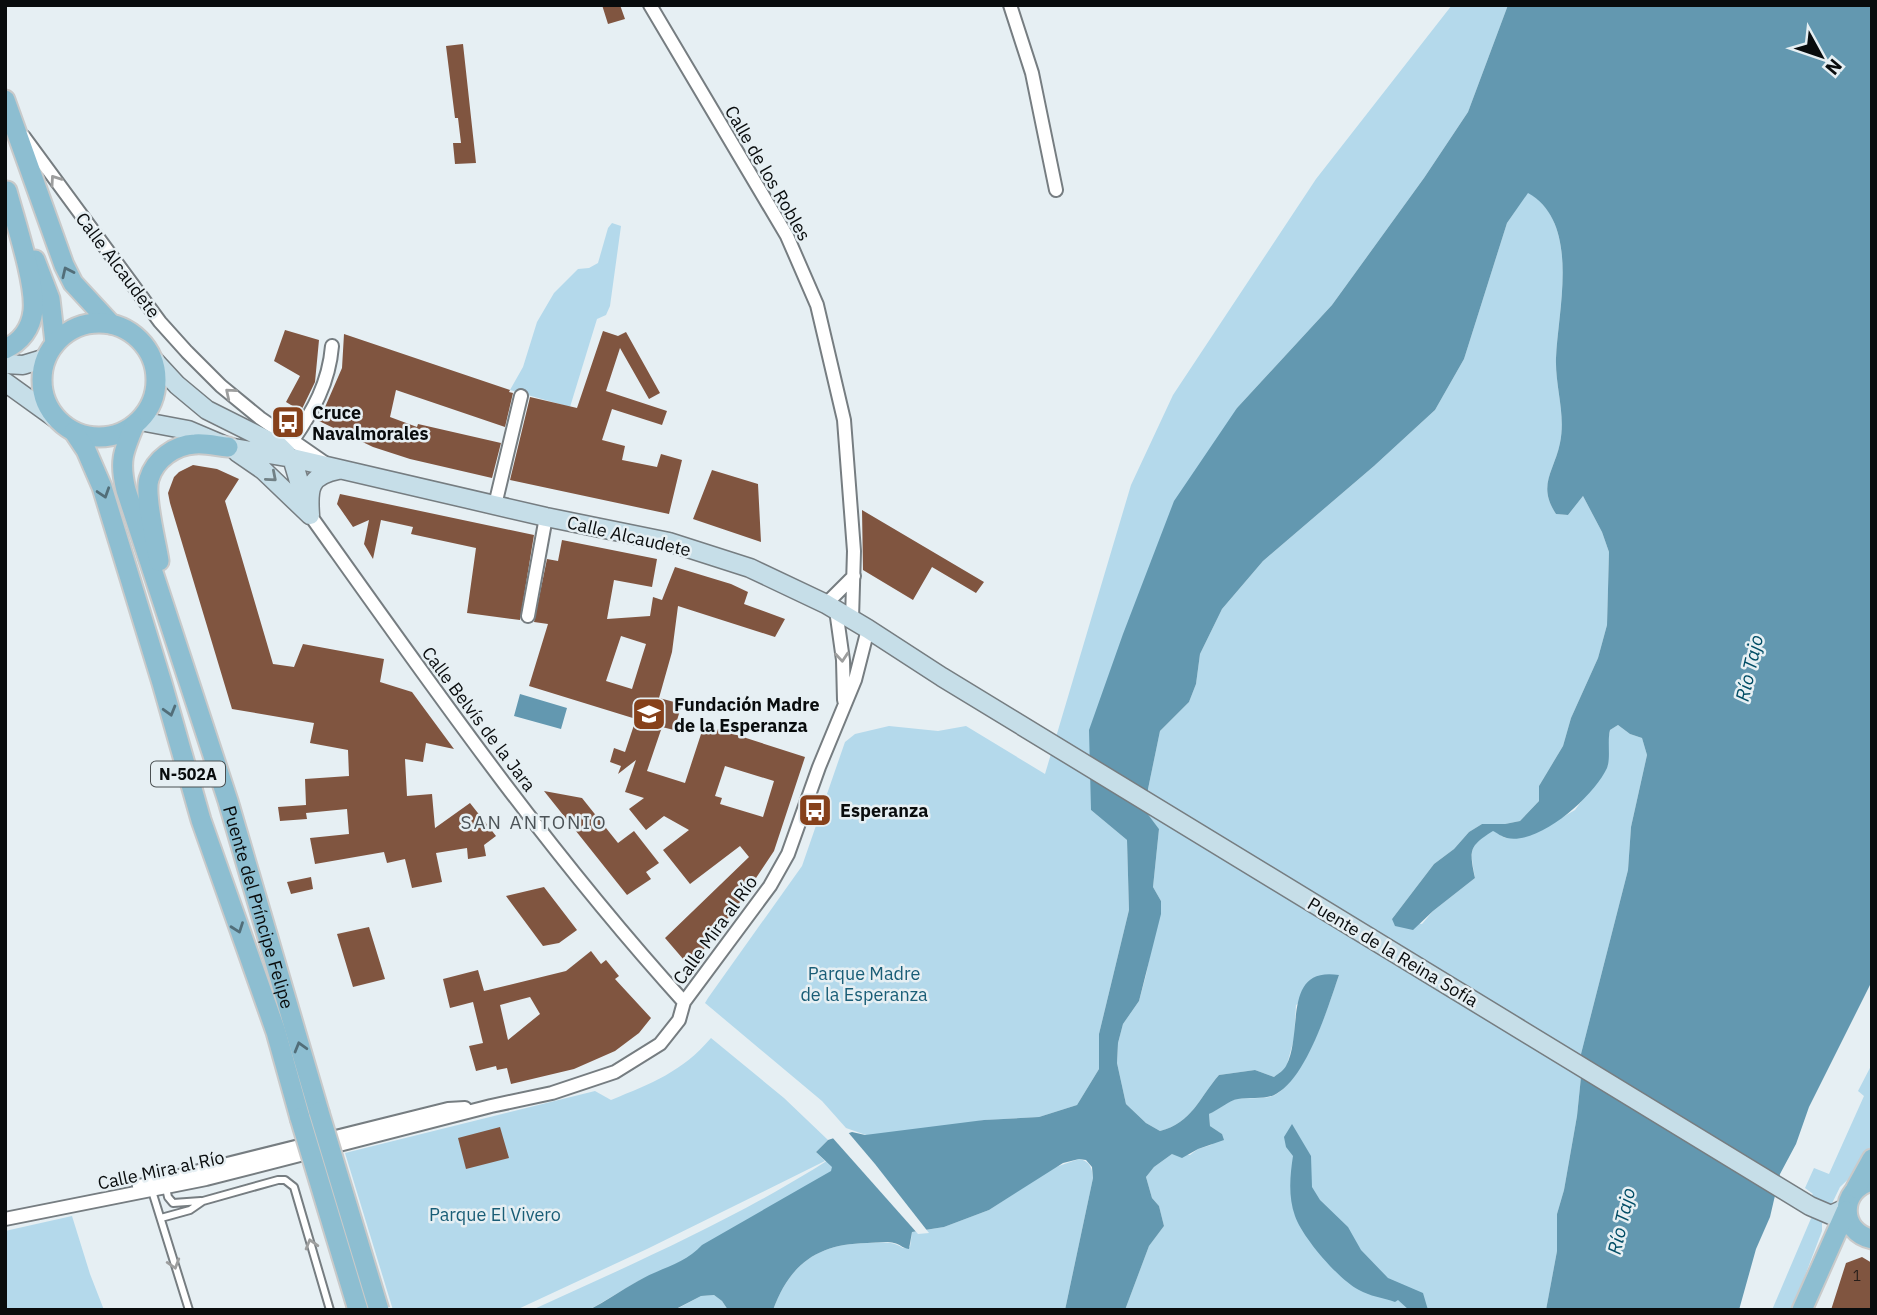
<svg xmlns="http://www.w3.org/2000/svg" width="1877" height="1315" viewBox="0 0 1877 1315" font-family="'IBM Plex Sans',sans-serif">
	<rect width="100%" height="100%" fill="#e6eff3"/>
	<path fill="#b4d9eb" d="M1452 5H1508L1468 112 1424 178 1332 305 1237 408 1091 810 1127 840 1129 910 1099 1034V1069L1077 1105 1039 1117 984 1120 932 1131 672 1266 640 1280 589 1310H532C646 1258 763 1207 866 1135L846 1128 822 1101 711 1008 705 1003 708 998 802 866 845 742 855 734 889 726 938 731 966 726 1045 774 1131 485 1173 395 1316 179Z
		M1528 192C1581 224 1558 308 1556 358 1555 387 1566 414 1560 443 1554 472 1537 485 1556 514L1568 515 1583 496 1602 532 1609 552 1607 625 1598 658 1571 718 1563 746 1539 786V801L1520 821 1505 824H1482L1469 832 1454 849 1434 864 1392 919 1422 924 1433 911 1475 878C1470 849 1468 847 1493 830L1505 838 1542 829 1575 810 1608 765V741L1610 730 1618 725 1630 734 1642 738 1647 755 1631 827 1628 870 1581 1054 1584 1068 1581 1077 1577 1116 1564 1190 1557 1214V1251L1546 1310H1125L1149 1246 1164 1226 1159 1206 1152 1198 1146 1177 1154 1167 1172 1154 1190 1155 1198 1149 1211 1145 1222 1134 1210 1126 1209 1114C1218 1110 1228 1100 1237 1099 1249 1097 1265 1100 1275 1095 1306 1077 1328 1007 1339 975L1296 1005 1294 1039 1286 1068 1274 1077 1255 1070 1219 1075C1199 1098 1192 1123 1160 1131L1146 1123 1126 1104 1117 1063 1118 1043 1123 1024 1139 1001 1146 975 1161 901 1153 887 1159 829 1147 813 1148 789 1160 731 1189 702 1196 684 1200 654 1222 609 1263 561 1374 466 1435 410 1464 359 1507 223Z
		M612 223 621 226 610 306 606 315 597 319 570 407 510 390 523 367 537 322 554 293 578 269 589 268 598 263 608 228Z
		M711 1038 784 1098 828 1140 816 1152 825 1161 647 1249 516 1310H393L345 1153 595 1091 611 1100C652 1083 682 1072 711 1038Z
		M1872 1064V1146L1861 1167 1840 1187 1822 1224V1231L1792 1310H1772L1815 1209 1814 1197 1811 1196 1813 1194 1805 1188 1814 1168 1829 1174 1864 1096 1858 1091Z
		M1079 1159C1090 1161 1092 1168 1093 1178L1065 1310H773C790 1264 817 1244 867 1243 881 1243 891 1240 903 1248L910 1247 912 1232 944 1227 989 1210 1053 1168Z
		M72 1216 90 1274 104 1310H5V1231Z
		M714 1295 722 1301 728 1310H675L701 1296Z"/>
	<path fill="#6398b0" d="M1508 5H1872V981L1809 1107 1796 1144 1780 1174 1770 1217 1756 1249 1739 1310H1546L1557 1251V1214L1564 1190 1577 1116 1581 1077 1584 1068 1581 1054 1628 870 1631 827 1647 755 1642 738 1630 734 1618 725 1610 730C1607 742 1611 758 1607 768 1594 796 1540 845 1507 838 1502 837 1497 833 1493 831 1469 846 1469 850 1475 878L1433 911 1413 930 1395 926 1392 919 1434 864 1454 849 1469 832 1482 824H1505L1520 821 1539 801V786L1563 746 1571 718 1598 658 1607 625 1609 552 1602 532 1583 496 1568 515 1556 514C1537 485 1554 472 1560 443 1566 414 1555 387 1556 358 1558 309 1581 223 1528 193L1507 223 1464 359 1435 410 1374 466 1263 561 1222 609 1200 654 1196 684 1189 702 1160 731 1148 789 1147 813 1159 829 1153 887 1161 901V914L1139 1001 1123 1024 1118 1043 1117 1063 1126 1104 1146 1123 1160 1131C1192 1123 1199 1098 1219 1075L1255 1070 1274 1077C1278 1074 1284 1070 1286 1066 1304 1034 1281 966 1339 975 1328 1007 1307 1077 1276 1094 1266 1100 1249 1097 1238 1099 1229 1100 1219 1110 1209 1114L1210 1126 1222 1134 1224 1140 1198 1149 1182 1158 1172 1154 1154 1167 1146 1177 1152 1198 1159 1206 1164 1226 1149 1246 1125 1310H1065L1093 1178 1092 1167 1086 1160 1079 1159 1063 1163 989 1210 944 1227 912 1232 909 1249C902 1248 900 1244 894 1243 887 1241 875 1243 867 1243 817 1244 790 1264 773 1310H728L722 1301 714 1295 701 1296 674 1310H589C606 1301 622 1290 638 1281 660 1268 685 1264 702 1245L831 1171 832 1167 816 1152 828 1140 852 1132 865 1135 984 1120 1039 1117 1077 1105 1099 1069V1034L1129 910 1127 840 1091 810 1089 730 1123 634 1174 501 1237 408 1332 305 1424 178 1468 112Z
		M520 694 567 708 561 729 514 716Z
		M1292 1124 1311 1156 1312 1187 1320 1200 1348 1227 1361 1250 1388 1278 1423 1293 1428 1310H1409L1398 1300 1395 1302C1384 1298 1369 1296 1359 1290 1339 1280 1302 1237 1295 1216 1288 1197 1290 1175 1293 1156L1286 1147 1284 1137Z"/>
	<path fill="#e6eff3" d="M847 1131 875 1164 929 1233 918 1234 831 1136Z"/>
	<path fill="#805540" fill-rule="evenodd" d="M602 5H620L625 19 608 24Z
		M463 44 476 163 455 164 453 143H461L458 118H455L446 46Z
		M285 330 319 340 315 382 301 411 286 402 300 376 274 361Z
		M603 331 618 336 626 332 660 393 649 399 620 348 606 391 667 411 662 425 612 409 602 440 625 446 622 460 657 467 661 454 682 460 669 514 510 480 530 397 577 408Z
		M344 334 510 390 509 392 513 393 505 427 396 390 390 417 417 427 418 424 501 443 492 478 410 459 373 447 319 421 342 368Z
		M193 465 217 469 239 479 225 501 273 664 294 667 303 644 384 659 380 682 412 692 454 749 426 743 423 762 405 759 407 796 432 794 435 828 470 803 496 836 484 845 486 856 468 859 467 848 436 853 442 882 412 888 405 859 387 863 384 852 315 864 310 838 349 834 347 809 306 813 307 819 280 821 278 807 306 805 305 779 349 776 348 750 310 743 314 723 232 709 170 503 168 493 174 477 179 472Z
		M712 470 758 484 761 542 693 519Z
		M340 494 534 535 520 620 467 613 476 548 411 534 413 527 381 520 373 559 364 544 369 520 353 527 337 504Z
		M862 510 984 582 976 593 932 567 913 600 863 570Z
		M562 540 657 559 652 587 614 580 607 619 650 616 653 597 662 600 675 567 731 584 748 592 744 604 785 619 775 637 678 606 672 652 659 698 682 704 674 730 662 727 647 771 685 783 703 728 717 732 718 729 805 757 774 851 736 908 690 967 665 938 749 857 740 846 690 884 663 850 689 830 664 816 646 830 629 809 644 798 625 792 636 760 618 774 621 766 610 762 614 748 625 752 636 719 529 686 548 624 534 622 547 559 558 561ZM621 636 646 644 632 689 606 681ZM725 766 774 781 763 817 720 804 722 798 715 796Z
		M544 791 582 798 618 843 634 831 659 863 646 872 651 879 627 895Z
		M311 877 313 889 291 894 287 882Z
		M544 887 577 930 559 943 543 946 506 896Z
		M369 927 385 979 353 987 337 934Z
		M591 951 601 964 606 960 619 976 615 979 651 1018 639 1033 615 1051 574 1069 511 1084 507 1068 497 1070 496 1066 476 1071 469 1046 483 1043 473 1002 450 1008 443 979 478 970 484 991 566 971ZM530 997 540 1014 508 1040 500 1005Z
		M500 1127 509 1158 466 1169 458 1138Z
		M1862 1257 1872 1263V1310H1831L1846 1263Z"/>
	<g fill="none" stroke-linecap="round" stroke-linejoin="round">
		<g stroke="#767d81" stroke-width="10">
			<path id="service" d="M166 1188 168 1197 173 1203 201 1201
				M152 1191 189 1310
				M161 1218 190 1210 203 1201 278 1180H285L294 1187 330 1310"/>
		</g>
		<g stroke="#767d81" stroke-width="16">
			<path id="minor" d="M650 5 787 236 817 305 844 420 854 551 852 619
				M1010 5 1032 73 1056 190
				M24 137 160 322 187 352 221 386 260 418 325 463
				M293 440C313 411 329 383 332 346
				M495 505 521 396
				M310 515C429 682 546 850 684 1002
				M826 604 854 576
				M836 610 843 660 844 700
				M528 616 546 517
				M139 1186 448 1109 465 1108
				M5 1219 206 1179 491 1106 552 1093 615 1072 660 1044 679 1020 684 1002 770 886 788 854 819 767 855 680 868 629"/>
		</g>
		<g stroke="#767d81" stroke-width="21">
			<path id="secondary" d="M153 359 177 385 207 410 279 446 287 454
				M5 364 23 365 46 358
				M5 382 55 418
				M140 421 188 430 228 447 292 458 546 517 669 542 750 568 826 604 868 629 942 677 1810 1206 1831 1215 1846 1208
				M237 452 263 470 310 515
				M292 458 306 505
				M310 515C308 488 309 476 338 470"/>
		</g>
		<g stroke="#c9caca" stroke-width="23">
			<g id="primary">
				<path d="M5 100 64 265 73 283 111 324"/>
				<path d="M35 260 50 299 55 343"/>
				<circle cx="99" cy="380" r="57"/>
				<path d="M5 349C21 342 31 328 33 311 36 283 15 221 7 191"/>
				<path id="s1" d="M134 426C123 452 119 462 126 490L228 801 319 1112"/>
				<path d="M74 432 86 450 102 487 162 683 201 820 276 1032 300 1118"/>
				<path d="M159 561C156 541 144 496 149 479 155 459 175 445 195 444 206 443 217 446 228 447"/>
				<path d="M1872 1181C1839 1189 1839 1232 1872 1239"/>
				<path d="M1856 1188 1872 1159"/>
				<path d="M1802 1310 1846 1211"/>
			</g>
		</g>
		<use href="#service" stroke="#fff" stroke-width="6"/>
		<use href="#minor" stroke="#fff" stroke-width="12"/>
		<use href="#secondary" stroke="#c6dee8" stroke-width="18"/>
		<use href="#primary" stroke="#8dbed1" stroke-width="19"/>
		<g stroke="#c9caca" stroke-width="23" stroke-linecap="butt">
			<path id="primary-bridge" d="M319 1112 379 1310
				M300 1118 358 1310"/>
		</g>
		<use href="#primary-bridge" stroke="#8dbed1" stroke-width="19"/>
	</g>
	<defs><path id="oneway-chevron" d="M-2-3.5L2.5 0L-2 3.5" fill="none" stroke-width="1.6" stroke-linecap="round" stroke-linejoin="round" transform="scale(1.75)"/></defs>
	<g stroke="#9d9e9e">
		<use href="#oneway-chevron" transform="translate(55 180) rotate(-125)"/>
		<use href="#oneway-chevron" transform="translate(230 393) rotate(-140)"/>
		<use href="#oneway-chevron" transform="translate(842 657) rotate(85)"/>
		<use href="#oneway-chevron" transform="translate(311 1244) rotate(-106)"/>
		<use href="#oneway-chevron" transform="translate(174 1264) rotate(73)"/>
	</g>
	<g stroke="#526e79">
		<use href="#oneway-chevron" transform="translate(67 272) rotate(-115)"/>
		<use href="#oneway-chevron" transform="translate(104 493) rotate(72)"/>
		<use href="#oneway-chevron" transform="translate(170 711) rotate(74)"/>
		<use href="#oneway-chevron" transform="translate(238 928) rotate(70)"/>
		<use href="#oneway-chevron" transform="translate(300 1047) rotate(-106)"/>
	</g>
	<use stroke="#718085" href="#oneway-chevron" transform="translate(272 477) rotate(41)"/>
	<defs>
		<g id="bus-square" transform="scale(1.75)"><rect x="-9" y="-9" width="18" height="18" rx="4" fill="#86411b" stroke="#e6eff3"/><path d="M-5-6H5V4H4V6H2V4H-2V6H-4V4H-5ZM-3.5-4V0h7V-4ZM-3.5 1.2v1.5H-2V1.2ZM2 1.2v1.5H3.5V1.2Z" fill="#fff"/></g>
		<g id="school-square" transform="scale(1.75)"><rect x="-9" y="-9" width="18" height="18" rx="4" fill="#86411b" stroke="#e6eff3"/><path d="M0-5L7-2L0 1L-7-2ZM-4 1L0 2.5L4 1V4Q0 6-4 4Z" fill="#fff"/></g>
	</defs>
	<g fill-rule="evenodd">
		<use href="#bus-square" x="288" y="422"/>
		<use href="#school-square" x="649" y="714"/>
		<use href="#bus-square" x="815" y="810"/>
	</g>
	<g text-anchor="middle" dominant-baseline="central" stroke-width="5" stroke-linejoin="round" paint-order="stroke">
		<g font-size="14" fill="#271e1a">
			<text x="1857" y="1276">1</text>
		</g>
		<rect fill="#e6eff3" stroke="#4b5052" stroke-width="2" x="151" y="761.5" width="74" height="25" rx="5"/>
		<g font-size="16" font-weight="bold" fill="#090c0d">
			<text x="188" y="774">N-502A</text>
		</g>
		<g font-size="18" fill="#090c0d" stroke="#e6eff3">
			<text transform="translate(768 173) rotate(60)">Calle de los Robles</text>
			<text transform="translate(118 265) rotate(53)">Calle Alcaudete</text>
			<text transform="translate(629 536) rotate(13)">Calle Alcaudete</text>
			<text transform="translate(479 719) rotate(53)">Calle Belvís de la Jara</text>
			<text stroke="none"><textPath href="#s1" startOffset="504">Puente del Príncipe Felipe</textPath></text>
			<text transform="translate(715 930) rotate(-54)">Calle Mira al Río</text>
			<text transform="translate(1393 952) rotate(31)">Puente de la Reina Sofía</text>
			<text transform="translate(161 1170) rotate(-12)">Calle Mira al Río</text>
		</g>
		<g font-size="18" font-weight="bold" fill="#090c0d" stroke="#e6eff3" text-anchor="start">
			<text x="312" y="412">Cruce<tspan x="312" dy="21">Navalmorales</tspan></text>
			<text x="674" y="704">Fundación Madre<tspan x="674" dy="21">de la Esperanza</tspan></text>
			<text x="840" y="810">Esperanza</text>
		</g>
		<g font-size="18" fill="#195d76" stroke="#e6eff3">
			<text x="864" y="973">Parque Madre<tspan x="864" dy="21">de la Esperanza</tspan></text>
			<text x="495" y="1214">Parque El Vivero</text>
		</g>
		<g font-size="19" font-style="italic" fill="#004d65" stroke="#e6eff3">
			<text transform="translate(1749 668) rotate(-77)">Río Tajo</text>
			<text transform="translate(1621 1221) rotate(-77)">Río Tajo</text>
		</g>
		<g font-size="19" letter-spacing="2" fill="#4d5458" stroke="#e6eff3">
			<text x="534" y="822">SAN ANTONIO</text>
		</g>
	</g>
	<rect width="1877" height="1315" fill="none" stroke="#090c0d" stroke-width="14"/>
	<g transform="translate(1821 56) rotate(130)" stroke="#e6eff3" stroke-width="5" paint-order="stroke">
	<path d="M0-5L12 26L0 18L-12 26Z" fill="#090c0d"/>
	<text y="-10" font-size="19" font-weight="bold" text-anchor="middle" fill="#090c0d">N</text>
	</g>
</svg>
